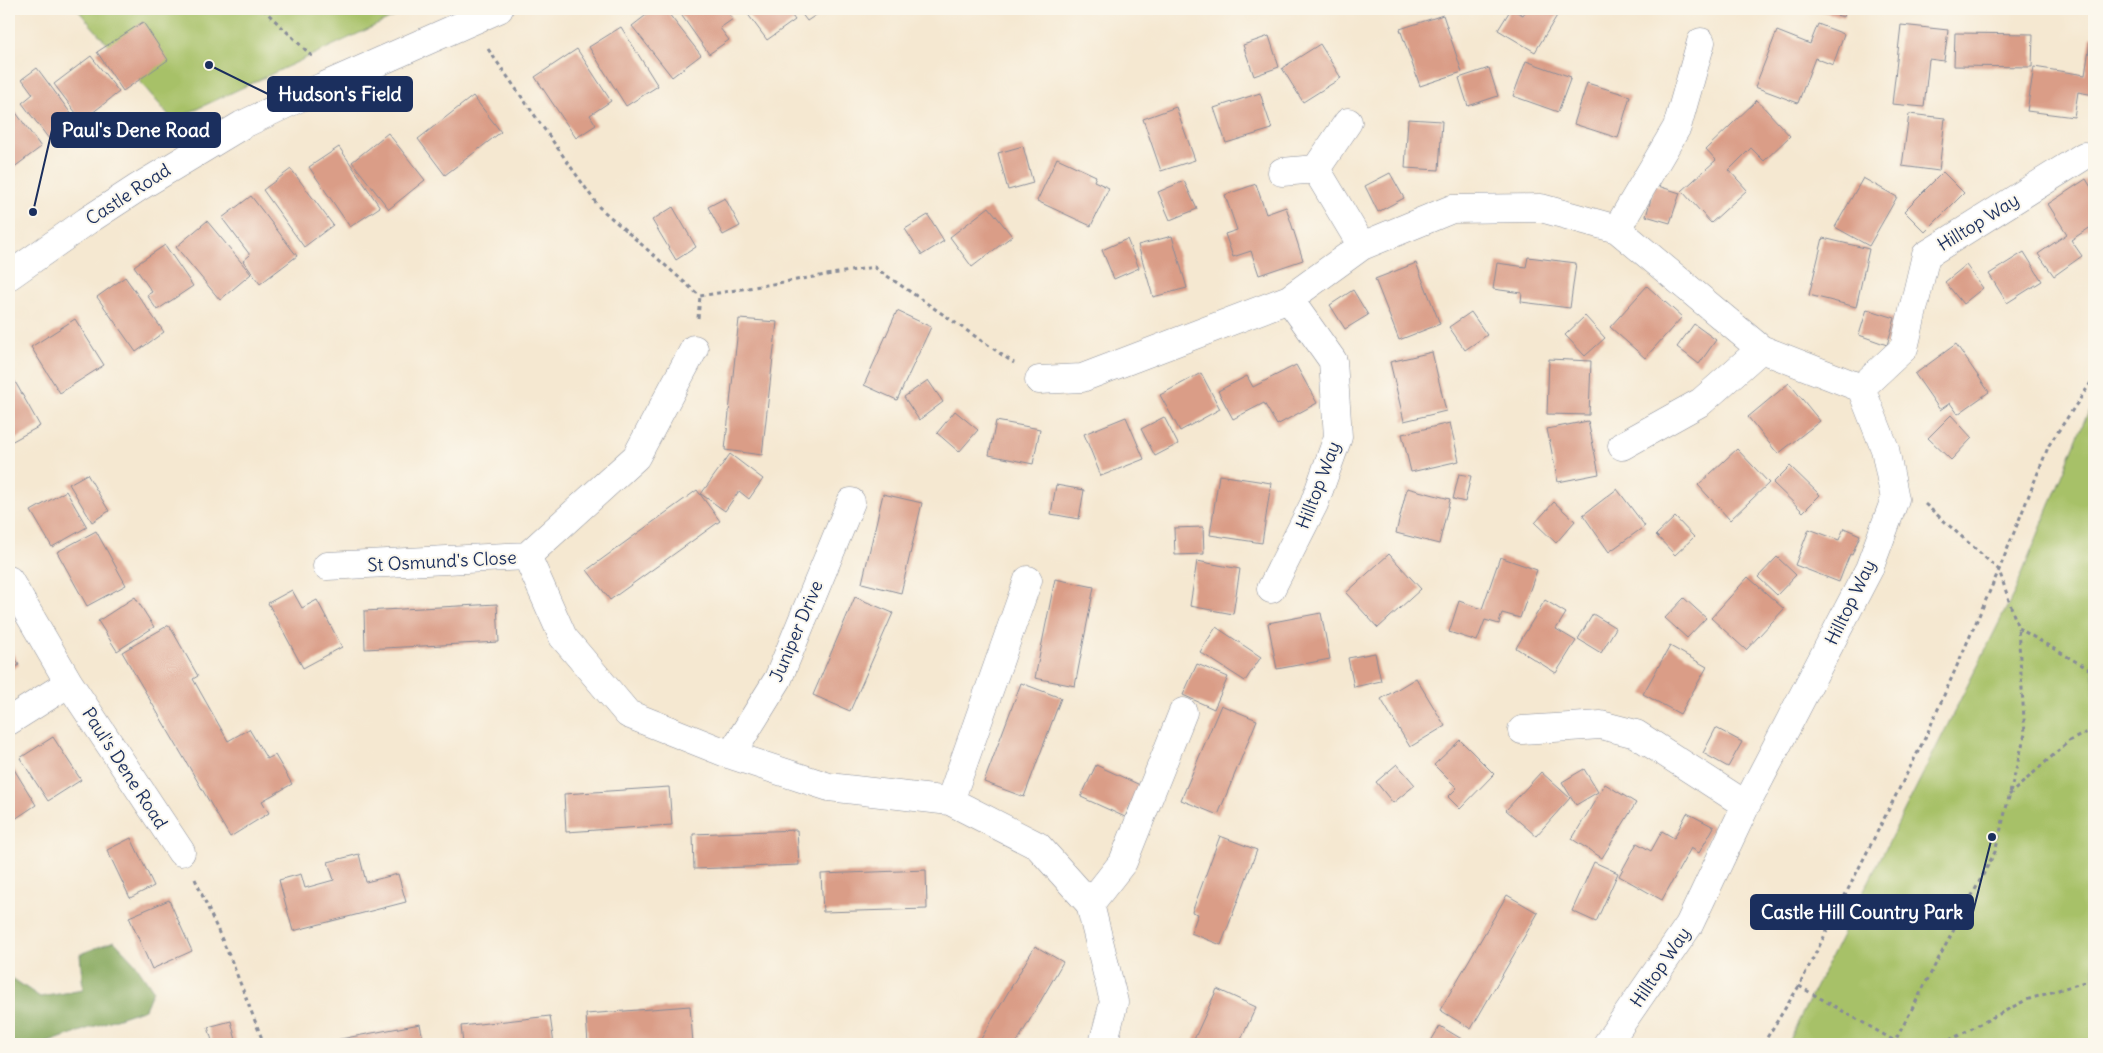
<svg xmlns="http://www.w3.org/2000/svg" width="2103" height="1053" viewBox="0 0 2103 1053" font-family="Delius,sans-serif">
	<rect width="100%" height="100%" fill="#fbf7ec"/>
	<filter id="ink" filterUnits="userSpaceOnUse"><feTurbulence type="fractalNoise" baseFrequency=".02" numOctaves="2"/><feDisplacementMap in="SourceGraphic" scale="10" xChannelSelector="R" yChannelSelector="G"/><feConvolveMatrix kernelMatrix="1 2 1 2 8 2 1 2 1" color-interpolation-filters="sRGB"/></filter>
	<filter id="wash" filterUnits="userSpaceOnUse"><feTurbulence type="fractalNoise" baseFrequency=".0096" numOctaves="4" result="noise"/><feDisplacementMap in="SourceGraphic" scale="20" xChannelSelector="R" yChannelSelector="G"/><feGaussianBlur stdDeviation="1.12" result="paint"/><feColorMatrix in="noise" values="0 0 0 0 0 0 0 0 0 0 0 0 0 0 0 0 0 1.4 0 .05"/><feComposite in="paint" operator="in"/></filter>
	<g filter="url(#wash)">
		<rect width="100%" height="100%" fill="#f5e8d1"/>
		<path fill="#a7c167" stroke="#617862" d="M77 9H411L173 120Z
			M2094 405V1044H1787L2015 591 2085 419Z"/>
		<path fill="#85a75c" stroke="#506b5d" d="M114 941 134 962 153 990 145 1009 43 1044H9V976L40 997 83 990 80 954Z"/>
		<g id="blocks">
			<path fill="#da9d87" d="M654 9H665L701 55 672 77 632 26Z
				M677 9H725L733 19 720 28 729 40 709 54Z
				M744 9H787L795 20 767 40Z
				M798 9H825L807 21Z
				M1511 9 1523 15 1527 9H1561L1535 52 1498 30Z
				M1812 9H1846L1844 17Z
				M1443 15 1462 72 1420 86 1400 29Z
				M143 22 168 60 123 91 97 52Z
				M1818 24 1844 34 1833 65 1815 58 1798 103 1755 87 1777 31 1810 44Z
				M1901 25 1948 30 1944 61 1929 59 1924 107 1892 104Z
				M621 27 658 86 626 106 589 47Z
				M1955 33 2033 34 2032 67 1954 66Z
				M1269 36 1279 67 1254 76 1243 45Z
				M2091 36H2094V95L2078 92 2074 117 2027 111 2034 67 2085 75Z
				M1320 44 1341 78 1303 102 1282 68Z
				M577 49 611 101 590 115 596 125 576 138 535 77Z
				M91 56 119 92 82 121 54 84Z
				M1526 61 1571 77 1558 112 1513 96Z
				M37 68 78 123 52 143 22 103 33 94 22 79Z
				M1489 68 1498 96 1468 106 1459 78Z
				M1587 83 1630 96 1618 138 1574 124Z
				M1260 93 1272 129 1226 143 1214 108Z
				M473 96 501 132 445 175 418 139Z
				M1757 100 1790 136 1764 161 1751 148 1729 170 1747 190 1711 223 1682 191 1716 160 1706 149Z
				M9 103 41 147 9 171Z
				M1176 107 1195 160 1161 171 1143 119Z
				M1909 114 1945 118 1939 171 1902 166Z
				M1408 119 1442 121 1439 170 1405 168Z
				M388 133 425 180 389 209 352 162Z
				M1023 146 1033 183 1008 190 998 153Z
				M339 147 380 207 350 227 309 167Z
				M1057 158 1096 176 1094 181 1109 188 1091 226 1037 201Z
				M291 169 333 225 304 247 263 190Z
				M1943 172 1964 193 1925 232 1904 211Z
				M1390 173 1404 198 1378 212 1365 186Z
				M1863 178 1897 197 1869 246 1835 227Z
				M2086 179 2094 192V225L2071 240 2082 256 2054 276 2038 254 2067 234 2048 204Z
				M1184 181 1197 209 1170 220 1158 192Z
				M1256 184 1266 214 1286 207 1303 260 1259 275 1251 251 1233 257 1225 234 1237 230 1225 195Z
				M1655 185 1680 193 1670 223 1646 216Z
				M251 196 297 256 260 284 243 261 250 255 222 218Z
				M725 198 740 226 723 235 708 207Z
				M673 207 696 247 676 260 652 220Z
				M989 207 1012 236 972 267 950 237Z
				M928 215 944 241 922 255 905 229Z
				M207 221 251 274 220 300 176 247Z
				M1172 236 1187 288 1153 297 1138 245Z
				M1823 238 1869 249 1856 307 1809 295Z
				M1127 239 1139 268 1114 279 1102 250Z
				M165 245 193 286 157 310 147 295 152 292 134 266Z
				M2024 252 2042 281 2007 303 1989 274Z
				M1528 257 1576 263 1570 308 1521 302 1522 293 1493 289 1497 263 1526 267Z
				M1416 263 1440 324 1399 340 1375 279Z
				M1966 265 1983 288 1963 304 1945 282Z
				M125 277 164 332 136 352 97 297Z
				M1647 286 1682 317 1645 358 1610 327Z
				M1353 290 1368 315 1345 329 1330 305Z
				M1867 309 1895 318 1887 345 1859 335Z
				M897 311 931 327 897 400 864 385Z
				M1471 312 1487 335 1465 350 1449 327Z
				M1585 316 1605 338 1585 356 1565 335Z
				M75 319 104 365 60 393 31 347Z
				M739 319 777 322 762 455 725 450Z
				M1694 324 1716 340 1699 364 1677 347Z
				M1956 344 1989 392 1958 414 1950 403 1940 410 1915 374Z
				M1432 352 1446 411 1404 421 1390 362Z
				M1549 359 1591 361 1589 415 1547 414Z
				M1296 365 1317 403 1277 425 1264 403 1233 419 1218 391 1247 376 1253 387Z
				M9 371 40 426 9 443Z
				M1201 373 1220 409 1180 431 1160 395Z
				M928 380 943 402 919 420 904 397Z
				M1789 383 1820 421 1778 454 1748 417Z
				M955 411 978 430 959 452 937 433Z
				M1951 415 1972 438 1951 460 1928 438Z
				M1126 417 1144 459 1101 476 1084 434Z
				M1164 417 1178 444 1155 456 1141 429Z
				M996 421 1040 429 1033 464 989 455Z
				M1588 421 1599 474 1558 482 1547 429Z
				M1450 423 1459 461 1411 472 1402 434Z
				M1737 449 1769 483 1730 520 1698 485Z
				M730 454 763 479 749 499 739 491 725 511 701 494Z
				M1790 466 1820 495 1803 512 1773 483Z
				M87 474 109 511 92 522 69 484Z
				M1459 474 1471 476 1465 502 1453 499Z
				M1219 475 1271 483 1262 543 1210 535Z
				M1056 485 1084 490 1079 519 1051 514Z
				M1407 488 1450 499 1439 544 1396 533Z
				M1617 489 1645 526 1609 552 1583 515Z
				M697 490 720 521 610 600 587 570Z
				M66 491 87 527 52 547 31 511Z
				M883 494 922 503 901 593 862 583Z
				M1554 502 1575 521 1556 543 1535 523Z
				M1675 517 1694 537 1675 555 1656 535Z
				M1203 527 1204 554 1175 555 1174 528Z
				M1844 528 1860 535 1852 555 1850 554 1839 582 1795 565 1809 529 1839 540Z
				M96 531 126 585 87 606 57 552Z
				M1389 554 1421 589 1378 628 1346 593Z
				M1500 557 1537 570 1520 618 1502 613 1499 624 1485 620 1477 641 1449 632 1459 601 1482 609Z
				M1777 557 1796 575 1777 595 1758 577Z
				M1197 561 1240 569 1233 614 1190 606Z
				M1748 577 1784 609 1746 650 1711 618Z
				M1055 579 1094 587 1075 686 1035 678Z
				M292 590 302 608 317 600 342 647 303 668 268 603Z
				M135 597 154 627 117 651 98 621Z
				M855 597 893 613 850 711 813 695Z
				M1684 598 1706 618 1687 638 1665 618Z
				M1545 600 1566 613 1556 629 1576 641 1556 673 1516 648Z
				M497 604 499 642 365 649 364 611Z
				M1321 613 1330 659 1277 669 1268 623Z
				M1593 614 1616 628 1601 653 1578 639Z
				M169 625 198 676 193 679 228 741 249 729 267 759 275 755 292 784 262 801 269 813 230 837 122 652Z
				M1216 627 1261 657 1245 681 1200 652Z
				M9 646 19 665 9 671Z
				M1670 646 1707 667 1680 714 1643 694Z
				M1375 653 1381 681 1354 687 1348 658Z
				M1197 664 1228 677 1214 709 1183 695Z
				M1416 678 1445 726 1410 747 1381 699Z
				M1021 683 1061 698 1024 797 984 782Z
				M1221 705 1257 720 1218 815 1181 800Z
				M1716 728 1742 742 1728 767 1703 753Z
				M53 737 81 780 48 801 20 758Z
				M1460 740 1494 774 1460 809 1448 797 1457 788 1434 765Z
				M1397 764 1415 785 1393 803 1376 782Z
				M1096 765 1140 785 1125 817 1081 797Z
				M12 766 36 805 9 823V769Z
				M1584 769 1598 792 1576 805 1562 782Z
				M1541 772 1570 798 1536 836 1506 810Z
				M1605 784 1636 803 1602 858 1572 839Z
				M669 787 672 825 566 832 564 794Z
				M1687 813 1714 827 1699 853 1691 848 1662 900 1619 876 1637 843 1651 851 1662 831 1674 838Z
				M797 830 799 865 694 869 693 834Z
				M1220 836 1257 850 1221 945 1191 933 1198 914 1192 912Z
				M131 838 154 886 130 898 107 850Z
				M359 854 366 882 398 874 406 902 293 931 279 880 301 874 305 888 334 880 328 862Z
				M1594 862 1618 873 1596 922 1572 911Z
				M926 870 927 909 823 912 821 874Z
				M1507 895 1538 913 1471 1029 1440 1010Z
				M169 900 192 951 152 969 129 917Z
				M1035 946 1063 962 1016 1044H978Z
				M1217 989 1256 1007 1239 1044H1192Z
				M690 1006 693 1043 588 1044 586 1014Z
				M550 1016 554 1044H463L461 1026Z
				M231 1021 237 1044H213L208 1027Z
				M420 1024 424 1044H331L330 1041Z
				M1440 1026 1470 1044H1429Z"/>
		</g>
	</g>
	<g filter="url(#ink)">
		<use href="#blocks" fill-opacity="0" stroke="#888c98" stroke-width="1"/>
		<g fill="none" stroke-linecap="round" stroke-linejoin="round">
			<g stroke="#888c98" stroke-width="29">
				<path id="minor" d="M1348 122 1316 169 1362 246
					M1282 172 1316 169
					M1617 229 1677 127 1701 42
					M1039 380 1082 378 1289 299 1362 246 1452 209 1541 208 1617 229 1761 349 1861 388 1885 449 1895 499 1869 569 1746 805 1689 925 1607 1044
					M1861 388 1904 348 1926 255 2084 156
					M1622 446 1701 402 1761 349
					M527 556 563 637 628 714 731 755 829 787 950 801 1038 846 1090 904 1114 1002 1103 1044
					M327 566 527 556 636 457 694 349
					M9 580 69 683 181 852
					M1271 589 1314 504 1338 437 1333 361 1289 299
					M9 721 69 683
					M1522 730 1601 725 1636 734 1746 805
					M731 755 778 679 851 502
					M950 801 1028 580
					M1090 904 1123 862 1183 712"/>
			</g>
			<g stroke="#888c98" stroke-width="29">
				<path id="primary" d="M9 276 87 221 139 187 242 125 322 87 499 9"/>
			</g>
			<path stroke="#888c98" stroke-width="3" stroke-dasharray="4 4" stroke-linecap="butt" d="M263 9 313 57
				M488 49 599 207 700 296 874 267 1014 363
				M698 318 700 296
				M1925 504 1999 570 2018 628 2094 672
				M2009 795 2069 741 2094 729
				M195 879 232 962 264 1044
				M1799 986 1895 1041V1044
				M1763 1044 1799 986 1927 734 1999 570 2049 445 2094 378
				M1891 1044 1895 1041 1995 852 2025 734 2018 628
				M1942 1044 2026 1000 2094 979"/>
			<use href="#minor" stroke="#fff" stroke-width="28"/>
			<use href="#primary" stroke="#fff" stroke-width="28"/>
		</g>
	</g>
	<g text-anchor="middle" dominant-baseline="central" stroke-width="4" stroke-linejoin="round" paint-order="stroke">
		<g font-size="18" fill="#1b2f5e" stroke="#fbf7ec">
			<text transform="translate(128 194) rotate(-33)">Castle Road</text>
			<text transform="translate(1978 222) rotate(-32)">Hilltop Way</text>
			<text transform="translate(1318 485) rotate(-69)">Hilltop Way</text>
			<text transform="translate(442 561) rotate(-3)">St Osmund's Close</text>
			<text transform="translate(1850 602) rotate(-64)">Hilltop Way</text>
			<text transform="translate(796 631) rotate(-67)">Juniper Drive</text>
			<text transform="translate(125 768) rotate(57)">Paul's Dene Road</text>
			<text transform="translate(1660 967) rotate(-56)">Hilltop Way</text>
		</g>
	</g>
	<path fill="none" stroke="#1b2f5e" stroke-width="2" d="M209 65L268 94M33 212L52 130M1992 837L1973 912"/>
	<g fill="#1b2f5e" stroke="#fbf7ec" stroke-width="2">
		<circle cx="209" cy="65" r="5"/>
		<circle cx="33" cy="212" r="5"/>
		<circle cx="1992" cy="837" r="5"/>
	</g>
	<g fill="#1b2f5e" stroke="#1b2f5e" stroke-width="2">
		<rect x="268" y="77" width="144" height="34" rx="5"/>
		<rect x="52" y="113" width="168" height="34" rx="5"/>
		<rect x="1751" y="895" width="222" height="34" rx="5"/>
	</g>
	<g font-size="19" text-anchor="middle" font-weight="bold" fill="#fff">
		<text x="340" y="101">Hudson's Field</text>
		<text x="136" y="137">Paul's Dene Road</text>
		<text x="1862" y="919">Castle Hill Country Park</text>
	</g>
	<rect width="2103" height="1053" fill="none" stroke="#fbf7ec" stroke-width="30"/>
</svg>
